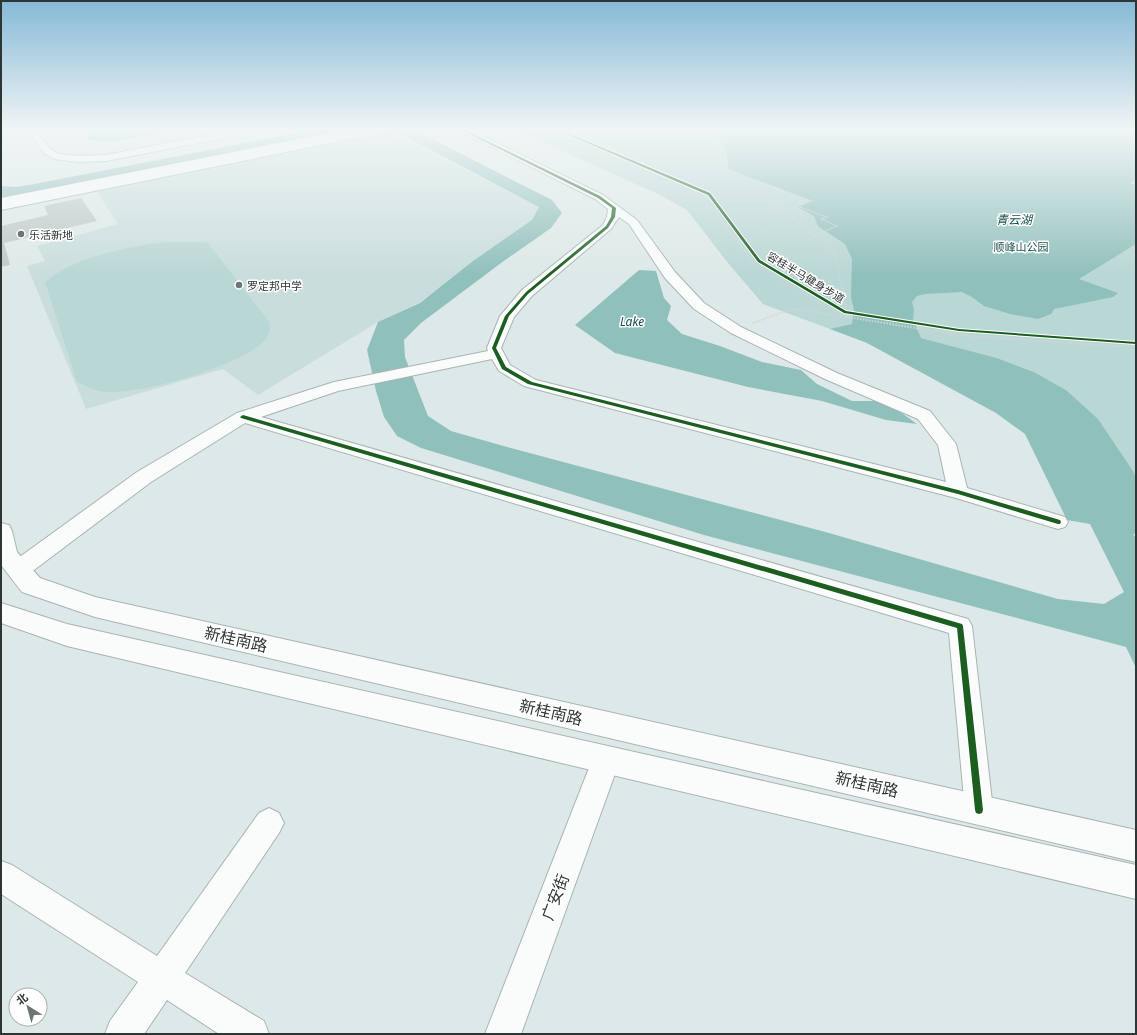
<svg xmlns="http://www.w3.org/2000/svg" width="1137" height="1035" viewBox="0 0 1137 1035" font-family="'Noto Sans','Noto Sans SC',sans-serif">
	<rect width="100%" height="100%" fill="#dde9e8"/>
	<path fill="#c9dedc" d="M391 132 540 207 532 220 419 303 378 322 258 395 223 369 86 409 27 266 45 261 37 246 118 224 97 192Z"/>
	<path fill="#b9d7d4" d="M515 130H1136V477L1133 471 1066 390 1034 372 997 358 921 338 830 329 763 304 728 263 687 210 658 194Z
		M166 242H203L208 243 270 323C270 330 269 337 263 342 239 366 143 394 109 392 97 392 87 387 77 382L45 282C52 277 59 271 66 268 96 253 132 246 166 242Z"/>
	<path fill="#90c0bc" d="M96 130H169C144 135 110 146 86 139L91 131Z
		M312 130H348L1 198V186L15 187 29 185Z
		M393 130H414L552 200 562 213 551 228 501 263 421 323 404 340 405 357 428 416 451 431 500 445 829 533 1058 599 1104 604 1124 592 1090 524 1067 520 1025 434 996 413 867 343 830 329 852 324 854 310 851 297 852 259 845 244 818 226 814 216 798 207 813 201 728 169C728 148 724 143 708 130H1112L1136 140 1133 148 1136 150V180L1130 183 1136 185V244L1079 279 1118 293 1113 297 1054 309 1051 314 1038 319 1010 314 984 306 972 297 962 292 925 294 917 296 912 302 914 310 913 320 921 338 997 358 1034 372 1066 390 1098 419 1133 471 1136 477V534H1133L1136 538V668L1126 647 704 535 421 448 397 436 384 417 376 391 367 350 378 322 420 303 473 261 532 220 539 207Z
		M639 270 656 271 664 298 671 306 667 320 682 334 720 346 762 362 801 370 817 384 852 401H885L917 424 886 420 822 401 748 387 615 353 575 325Z"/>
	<path fill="#bfc8c7" d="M81 198 97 221 4 243 10 265 1 267V226L48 215 44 206Z"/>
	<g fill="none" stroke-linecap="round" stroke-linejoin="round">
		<g stroke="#a9b3b2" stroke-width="2">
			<path id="street" d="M27 130H36L50 149 59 154 78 156 106 155 234 130H253L249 133 106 161 78 162 54 159 44 153Z
				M458 130H470L603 195 618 206 637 220 675 272 704 303 741 327 837 373 930 411 956 444 967 488 1065 517 1068 522 1065 527 1058 529 956 498 524 386 499 371 492 359 338 391 261 417 968 619 972 626 993 810 989 820 979 824 969 820 965 810 949 633 245 423 151 482 26 576 18 579 10 576 7 570 10 564 137 472 237 413 334 382 488 351 487 348 500 316 522 290 603 225 607 217 608 209 595 199ZM619 217 629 224 665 278 694 309 731 333 825 379 918 419 938 445 946 482 536 380 510 365 501 348 514 317 532 296 611 229Z
				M606 746 616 750 620 760 521 1034H485L596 750Z
				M269 808 279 813 284 823 279 833 185 973 264 1021 269 1034H219L167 1000 144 1034H105L110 1021 138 982 1 894V861L12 865 157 956 259 813Z"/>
		</g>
		<g stroke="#a9b3b2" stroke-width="2">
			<path id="secondary" d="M344 130H361L365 134 360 137 1 210V198Z
				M1 523 9 525 12 531 17 552 40 578 95 597 1136 830V862L95 617 22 592 1 565Z
				M1 603 67 624 1136 865V899L67 646 1 623Z"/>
		</g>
		<path stroke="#d2d5d5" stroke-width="1" stroke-dasharray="1 1" stroke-linecap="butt" d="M552 130 703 194 713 208
			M703 130 719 145 722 168 795 196 772 205 778 208
			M1123 130 1136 135
			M795 196 807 201 796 205
			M796 205 802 208"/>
		<path stroke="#d2d5d5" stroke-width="1.5" stroke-dasharray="1 1" stroke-linecap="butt" d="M712 207 753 263 823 305
			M775 207 790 213 802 227 832 249 844 292 845 305
			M800 207 827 217 821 219 837 226 813 236"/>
		<path stroke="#d2d5d5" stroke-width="2" stroke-dasharray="1.5 1.5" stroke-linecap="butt" d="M821 304 848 317 958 335 1115 346H1136
			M753 323 792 309 848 317 845 312V304"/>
		<use href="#street" fill="#fafcfc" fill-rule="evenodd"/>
		<use href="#secondary" fill="#fafcfc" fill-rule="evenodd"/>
		<g stroke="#fff" stroke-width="2">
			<path id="cycleway" d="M461 130H465L600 196 616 208 615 217 608 228 528 294 509 316 496 348 506 367 532 382 958 490 1060 520 1061 522 1060 524H1058L958 494 528 384 502 369 492 348 505 316 526 292 606 226 611 217 612 208 598 198Z
				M557 130H561L710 193 760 260 846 311 959 329 1136 342V344L959 331 844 313 758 262 708 195Z
				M243 415 962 624 963 626 983 810 982 813 979 814 976 813 975 810 957 628 241 418 240 417Z"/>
		</g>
		<use href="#cycleway" fill="#1b5e20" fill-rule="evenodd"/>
	</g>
	<linearGradient id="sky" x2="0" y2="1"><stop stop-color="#85b9d6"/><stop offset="0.47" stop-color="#f0f5f5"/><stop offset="1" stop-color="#f0f5f5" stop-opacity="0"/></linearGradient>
	<rect width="1137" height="275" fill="url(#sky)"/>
	<g fill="#6b7574" stroke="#fff" stroke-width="1.5">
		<circle cx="21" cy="234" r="4"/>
		<circle cx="239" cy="285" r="4"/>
	</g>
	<g text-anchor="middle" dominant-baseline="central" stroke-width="3" stroke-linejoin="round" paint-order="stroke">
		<g font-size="11" fill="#2e3635" stroke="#fff" text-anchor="start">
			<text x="29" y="234">乐活新地</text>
			<text x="247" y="285">罗定邦中学</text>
		</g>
		<g font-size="11" fill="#1c544f" stroke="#fff">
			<text x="1021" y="246">顺峰山公园</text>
		</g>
		<g font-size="11" fill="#2e3635" stroke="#fff">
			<text transform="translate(806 277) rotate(31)">容桂半马健身步道</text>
		</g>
		<g font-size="12" font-style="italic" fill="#18504c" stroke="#fff">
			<text x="1014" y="219">青云湖</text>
			<text x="632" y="321">Lake</text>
		</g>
		<g font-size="16" fill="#2e3635" stroke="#fff">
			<text transform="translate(236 639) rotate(13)">新桂南路</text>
			<text transform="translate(551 712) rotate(13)">新桂南路</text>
			<text transform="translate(867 784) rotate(13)">新桂南路</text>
			<text transform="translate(555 897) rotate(-69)">广安街</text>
		</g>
	</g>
	<rect width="1137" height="1035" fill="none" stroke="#2e3635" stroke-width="4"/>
	<g transform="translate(28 1007) rotate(323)"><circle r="19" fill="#ffffff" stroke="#abafae"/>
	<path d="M0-3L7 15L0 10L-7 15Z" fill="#6b7574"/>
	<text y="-6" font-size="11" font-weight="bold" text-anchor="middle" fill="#2e3635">北</text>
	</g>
</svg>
